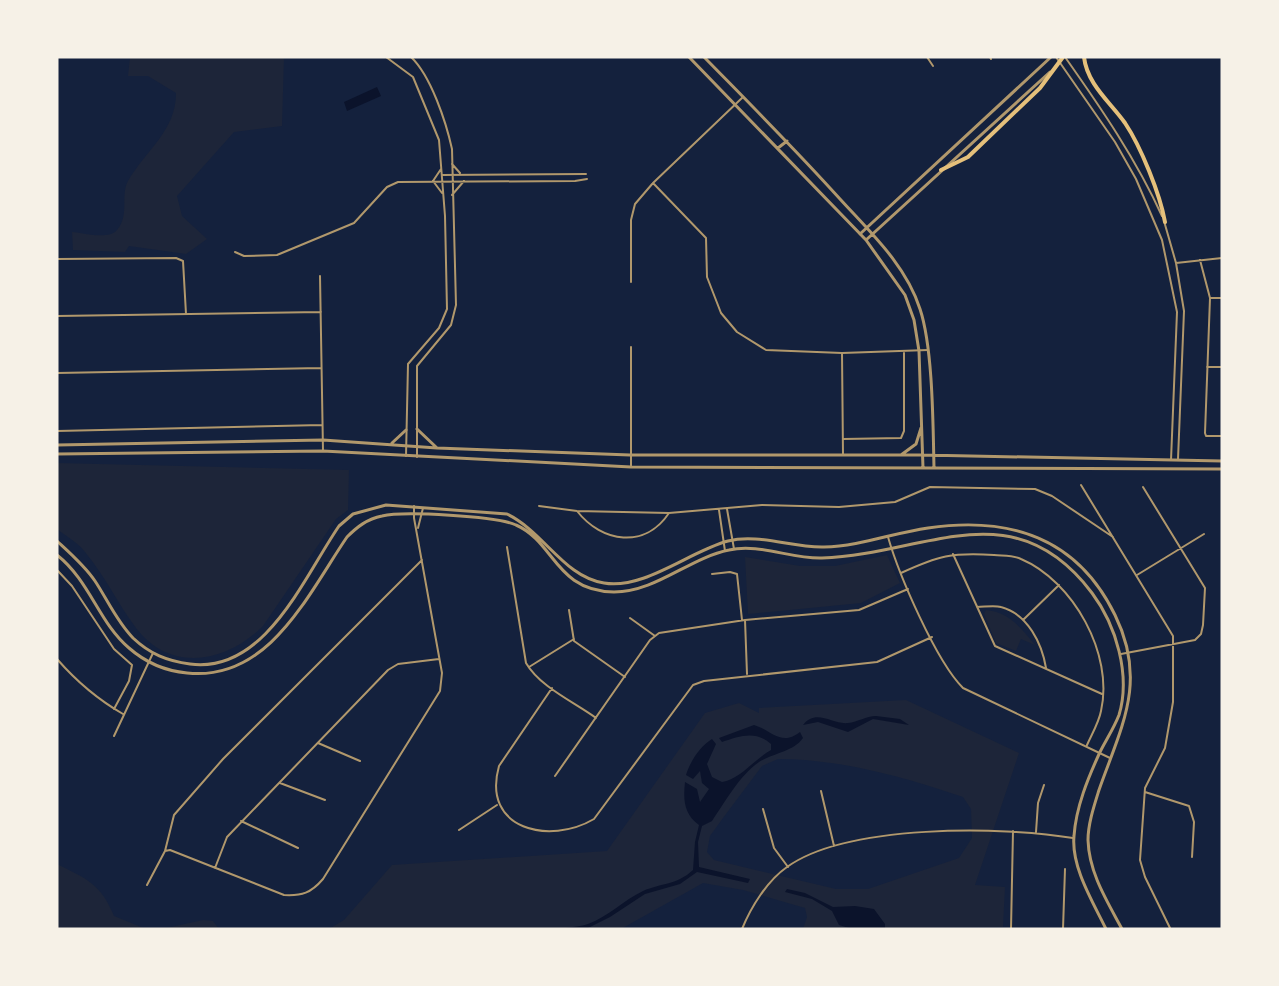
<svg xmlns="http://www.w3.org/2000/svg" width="1279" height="986" viewBox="0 0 1279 986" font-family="Lora,serif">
	<rect width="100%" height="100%" fill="#14213d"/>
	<path fill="#1d2539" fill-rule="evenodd" d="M130 57H284L282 126 234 132 177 196 182 216 207 239 186 254 129 246 125 252 73 250 72 232C84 233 109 240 117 230 130 215 120 195 128 181 146 150 176 131 176 93L148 76H128Z
		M57 463 349 470 348 510 336 519 263 626C227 662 171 674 136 628 118 604 105 576 85 552 78 543 66 536 57 529Z
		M887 555 900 583 861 603 748 614 745 557 800 566H835Z
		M986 610C1009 612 1021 628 1035 645L1021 639 1016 651 996 643 984 614Z
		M906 700 1019 753 975 885 1005 887 1003 927 803 929 807 917 805 908 743 890 703 883 621 929H329L344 920 392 865 607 851 705 713 739 703 759 713V708ZM778 759C840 759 904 777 963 797L971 809 972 838 959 858 868 889H836L714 860 707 852 710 836 723 818 762 766Z
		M57 864C87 879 101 884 114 916L146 929H57Z
		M203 920 213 921 219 929H162Z"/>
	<path fill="#0b132b" d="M377 87 381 96 347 111 344 102Z
		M876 716 900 719 909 725 873 719 848 732 818 722 803 725C816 708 833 725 848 723 858 722 866 716 876 716Z
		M754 725C771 730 781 747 800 732L803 738C793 752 773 753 759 762 739 776 725 802 712 821L702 826 698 842 699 867 750 879 748 883 697 872 680 884 645 894 610 917 588 928 474 929C502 928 565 932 588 924 609 916 624 900 643 891 661 883 677 885 693 870L695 842 699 825C684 814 683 800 685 782L697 789 700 802 709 789 702 783 700 771 693 779 686 775C690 762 700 746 712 739L716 744 707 764 712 777 722 782C741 779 754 759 771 750V744C756 730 739 736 722 742L719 738Z
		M787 889 805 893 833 907 855 906 874 909 885 924V929H852L839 925 832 911 812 899 785 892Z"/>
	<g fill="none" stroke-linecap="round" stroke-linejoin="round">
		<path stroke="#b1986c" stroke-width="2" d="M386 57 413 77 439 140 445 216 447 309 439 328 408 364 406 456
			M411 57C431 76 446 122 452 149L456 305 451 325 417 366V457
			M927 57 933 66
			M990 57 991 59
			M1056 57 1115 142 1136 179 1162 240 1177 312 1171 460
			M1065 57C1101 108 1136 159 1162 216
			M452 164 460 173
			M441 169 433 181 442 193
			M442 175 586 174
			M653 183 706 238 707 277 721 313 737 332 766 350 842 353 928 350
			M452 195 464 181
			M1164 221 1176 263 1184 311 1178 459
			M235 252 244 256 277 255 354 223 387 187 398 182 575 181 587 179
			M57 259 176 258 183 261 186 314
			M1200 260 1210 298 1205 433 1206 436H1222
			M1176 263 1222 258
			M320 276 323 451
			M631 282V220L635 204 653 183 743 97
			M1210 298H1222
			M57 316 321 312
			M842 353 843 455
			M1207 367H1222
			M57 373 321 368
			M57 431 322 425
			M843 439 901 438 904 431V353
			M631 467V347
			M1081 485 1173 636V702L1165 748 1145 788 1140 860 1145 877 1170 928
			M539 506 577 511 669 513 762 505 839 507 895 502 930 487 1035 489 1052 496 1113 537
			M727 509 734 549
			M719 510 725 551
			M577 511C602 543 645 549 669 513
			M418 528 423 508
			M888 537C899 575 936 661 963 688L1110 758
			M507 547 526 663C540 687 574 702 596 718
			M953 554 995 646 1102 694
			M57 570 72 586 114 649 132 665 129 681 114 709
			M901 573C938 556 952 552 994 555 1002 556 1013 555 1021 559 1073 581 1114 654 1101 711 1099 722 1092 734 1087 745
			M712 574 730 572 737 574 742 620
			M1137 575 1204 534
			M977 607C984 607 994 605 1001 607 1028 614 1042 644 1046 668
			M569 610 574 641 625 677
			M630 618 655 636
			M745 620 747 674
			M1023 620 1059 585
			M1121 654 1195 640 1201 634 1203 625 1205 588 1143 487
			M57 659C77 682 97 699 123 714
			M529 667 574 639
			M552 688 499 766C481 830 550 845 594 819L693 685 704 681 877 662 932 637
			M114 736 153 653
			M318 743 360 761
			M555 776 650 640 659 633 745 620 859 610 908 589
			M280 783 325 800
			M821 791 834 846
			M1145 792 1189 806 1194 822 1192 857
			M763 809 774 848 788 867
			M241 821 298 848
			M459 830 497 805
			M1036 832 1038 803 1044 785
			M165 851 170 850 284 895C302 896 311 893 323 879L440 691 442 673 414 518V506
			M215 868 227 837 388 670 398 664 439 659
			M147 885 165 851 174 815 223 759 422 560
			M742 929C751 907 767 881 787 867 847 824 1002 826 1073 838
			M1011 929 1013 831
			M1063 929 1065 869"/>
		<path stroke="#b1986c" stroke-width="3" d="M689 57 866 240 905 295 914 320 919 351 923 468
			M704 57C750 104 796 150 840 199 870 232 906 265 920 309 933 348 933 425 934 468
			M778 148 787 141
			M860 234 1051 57
			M866 240 1050 72
			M417 429 437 448
			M392 443 406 430
			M57 445 323 440 437 448 630 455H923L1222 461
			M57 454 323 451 631 467 1222 469
			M901 455 916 444 921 428
			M57 541C70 553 85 566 95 581 107 599 117 622 133 638 150 654 167 661 190 664 265 674 304 577 339 526L353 514 386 505 507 514C544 532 564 577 604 583 644 590 690 551 728 541 758 533 792 548 824 547 860 546 893 533 928 528 1010 516 1077 537 1115 615 1148 682 1121 727 1099 790 1094 806 1088 824 1088 840 1089 873 1107 901 1122 929
			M57 555C90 581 99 623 129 648 145 662 166 671 187 673 269 682 308 594 347 537 357 527 367 519 382 516 403 511 497 516 516 525 555 542 555 591 614 592 656 592 689 558 729 550 759 543 791 559 822 558 924 555 1013 488 1092 593 1116 625 1131 675 1119 715 1114 728 1106 740 1100 752 1088 778 1076 807 1074 836 1071 867 1093 902 1106 929"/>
		<path stroke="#e5c07b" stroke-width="4" d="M1084 57C1087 84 1110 102 1125 123 1141 147 1160 194 1165 222
			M941 170 968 157 1040 88 1063 57"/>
	</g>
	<rect width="1279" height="986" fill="none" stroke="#f6f1e7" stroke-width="117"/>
</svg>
